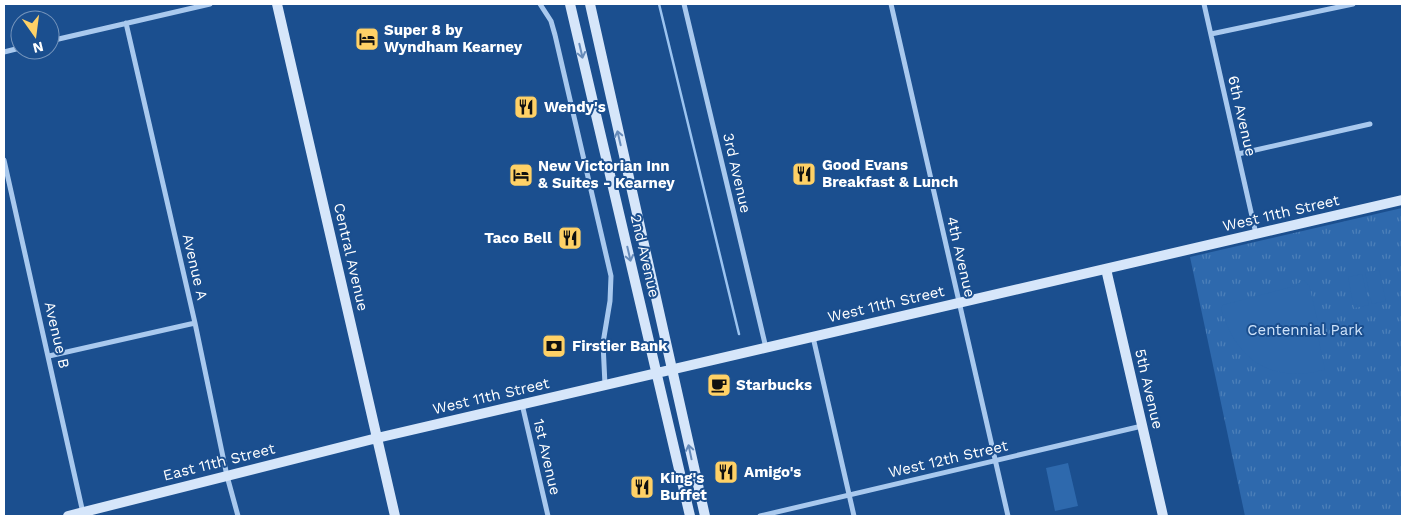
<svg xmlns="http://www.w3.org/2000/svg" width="1406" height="520" viewBox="0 0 1406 520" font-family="'Work Sans',sans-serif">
	<defs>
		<pattern id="grass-tufts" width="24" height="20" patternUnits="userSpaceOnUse" patternTransform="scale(1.25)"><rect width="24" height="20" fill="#2e69ad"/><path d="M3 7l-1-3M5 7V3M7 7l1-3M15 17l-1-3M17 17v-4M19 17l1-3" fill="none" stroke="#4d80b9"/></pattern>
	</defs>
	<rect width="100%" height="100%" fill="#1b4f8f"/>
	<path fill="url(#grass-tufts)" d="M1402 208V516H1245L1190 257Z"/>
	<path fill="#2e69ad" d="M1379 270 1386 301 1372 304 1365 273Z
		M1362 274 1369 305 1354 308 1348 277Z
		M1303 280 1309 285 1318 322 1316 327 1325 370C1316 371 1307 374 1298 374 1255 374 1233 347 1221 309L1223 305 1295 286Z
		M1068 463 1078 506 1055 511 1046 468Z"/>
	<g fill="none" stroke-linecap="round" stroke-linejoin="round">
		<path stroke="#9cc4f0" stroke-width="2.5" d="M659 4 739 334"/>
		<path stroke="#a9c9ee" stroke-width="5" d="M540 4 551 21 555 35 611 276 610 301 603 343 605 385
			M684 4 766 348
			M891 4 1008 516
			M1204 4 1256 234
			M126 23 195 323 227 476 238 516
			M1211 34 1353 4
			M50 41 210 4
			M4 52 20 48
			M1238 154 1370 124
			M4 160 83 513
			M813 337 854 516
			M49 356 195 323
			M522 404 548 516
			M760 516 1142 426"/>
		<path stroke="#d6e6fa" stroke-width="10" d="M277 4 395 516
			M570 4 690 516
			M590 4 705 516
			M1106 269 1163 516
			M68 516 377 438 1402 200"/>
	</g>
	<defs><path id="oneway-shaft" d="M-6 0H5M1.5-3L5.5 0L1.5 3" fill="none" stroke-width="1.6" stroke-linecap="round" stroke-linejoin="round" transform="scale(1.25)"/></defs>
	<g stroke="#668bba">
		<use href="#oneway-shaft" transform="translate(581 51) rotate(77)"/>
		<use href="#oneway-shaft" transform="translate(619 138) rotate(-103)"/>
		<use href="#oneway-shaft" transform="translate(629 254) rotate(77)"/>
		<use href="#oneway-shaft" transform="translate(690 452) rotate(-102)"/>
	</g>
	<defs>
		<g id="hotel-square" transform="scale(1.25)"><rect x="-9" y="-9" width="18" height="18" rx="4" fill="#ffd166" stroke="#1b4f8f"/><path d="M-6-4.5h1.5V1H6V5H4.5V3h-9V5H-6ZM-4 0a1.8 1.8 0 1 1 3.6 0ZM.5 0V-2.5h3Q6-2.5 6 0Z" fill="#111"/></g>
		<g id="restaurant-square" transform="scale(1.25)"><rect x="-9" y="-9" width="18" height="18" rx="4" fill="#ffd166" stroke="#1b4f8f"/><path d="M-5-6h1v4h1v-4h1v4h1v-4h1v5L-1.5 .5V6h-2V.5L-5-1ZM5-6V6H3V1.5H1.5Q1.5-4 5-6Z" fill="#111"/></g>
		<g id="bank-square" transform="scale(1.25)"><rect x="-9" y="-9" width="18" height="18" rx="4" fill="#ffd166" stroke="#1b4f8f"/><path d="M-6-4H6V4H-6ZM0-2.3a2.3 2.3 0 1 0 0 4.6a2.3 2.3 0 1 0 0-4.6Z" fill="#111"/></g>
		<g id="cafe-square" transform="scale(1.25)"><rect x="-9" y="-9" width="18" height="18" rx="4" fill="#ffd166" stroke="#1b4f8f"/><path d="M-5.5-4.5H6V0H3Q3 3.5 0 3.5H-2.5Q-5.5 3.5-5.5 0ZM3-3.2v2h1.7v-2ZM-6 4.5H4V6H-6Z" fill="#111"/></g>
	</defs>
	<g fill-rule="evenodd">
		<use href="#hotel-square" x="367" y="39"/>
		<use href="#restaurant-square" x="526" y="107"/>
		<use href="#restaurant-square" x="804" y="174"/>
		<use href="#hotel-square" x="521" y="175"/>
		<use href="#restaurant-square" x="570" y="238"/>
		<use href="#bank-square" x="554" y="346"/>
		<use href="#cafe-square" x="719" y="385"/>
		<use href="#restaurant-square" x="726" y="472"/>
		<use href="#restaurant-square" x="642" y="487"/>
	</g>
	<g text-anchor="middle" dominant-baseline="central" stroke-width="4" stroke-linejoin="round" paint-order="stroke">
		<g font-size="15" font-weight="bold" fill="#fff" stroke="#1b4f8f" text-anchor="start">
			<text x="384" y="30">Super 8 by<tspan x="384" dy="17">Wyndham Kearney</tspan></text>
			<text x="544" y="107">Wendy's</text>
			<text x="822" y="165">Good Evans<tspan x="822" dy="17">Breakfast &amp; Lunch</tspan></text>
			<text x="538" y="166">New Victorian Inn<tspan x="538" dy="17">&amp; Suites - Kearney</tspan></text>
			<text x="552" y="238" text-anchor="end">Taco Bell</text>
			<text x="572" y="346">Firstier Bank</text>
			<text x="736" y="385">Starbucks</text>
			<text x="744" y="472">Amigo's</text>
			<text x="660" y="478">King's<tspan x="660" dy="17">Buffet</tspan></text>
		</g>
		<g font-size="15" fill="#fff" stroke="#1b4f8f">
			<text transform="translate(1242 116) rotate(77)">6th Avenue</text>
			<text transform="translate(737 173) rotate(77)">3rd Avenue</text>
			<text transform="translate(1281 213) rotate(-13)">West 11th Street</text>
			<text transform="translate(645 256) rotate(77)">2nd Avenue</text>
			<text transform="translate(351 257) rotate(77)">Central Avenue</text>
			<text transform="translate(961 257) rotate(77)">4th Avenue</text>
			<text transform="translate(195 267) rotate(77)">Avenue A</text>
			<text transform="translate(886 304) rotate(-13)">West 11th Street</text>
			<text transform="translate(57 335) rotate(77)">Avenue B</text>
			<text transform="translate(1149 389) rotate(77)">5th Avenue</text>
			<text transform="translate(491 396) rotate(-13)">West 11th Street</text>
			<text transform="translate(547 457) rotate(77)">1st Avenue</text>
			<text transform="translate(948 459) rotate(-13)">West 12th Street</text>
			<text transform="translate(219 462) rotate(-14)">East 11th Street</text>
		</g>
		<g font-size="15" fill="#cfe3fa" stroke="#1b4f8f">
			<text x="1305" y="330">Centennial Park</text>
		</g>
	</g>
	<rect width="1406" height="520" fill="none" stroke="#ffffff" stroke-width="10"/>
	<g transform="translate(35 35) rotate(166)"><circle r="24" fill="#1b4f8f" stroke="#7695bc"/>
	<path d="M0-4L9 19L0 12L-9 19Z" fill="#ffd166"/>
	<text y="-8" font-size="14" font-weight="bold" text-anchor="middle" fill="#ffffff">N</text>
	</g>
</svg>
